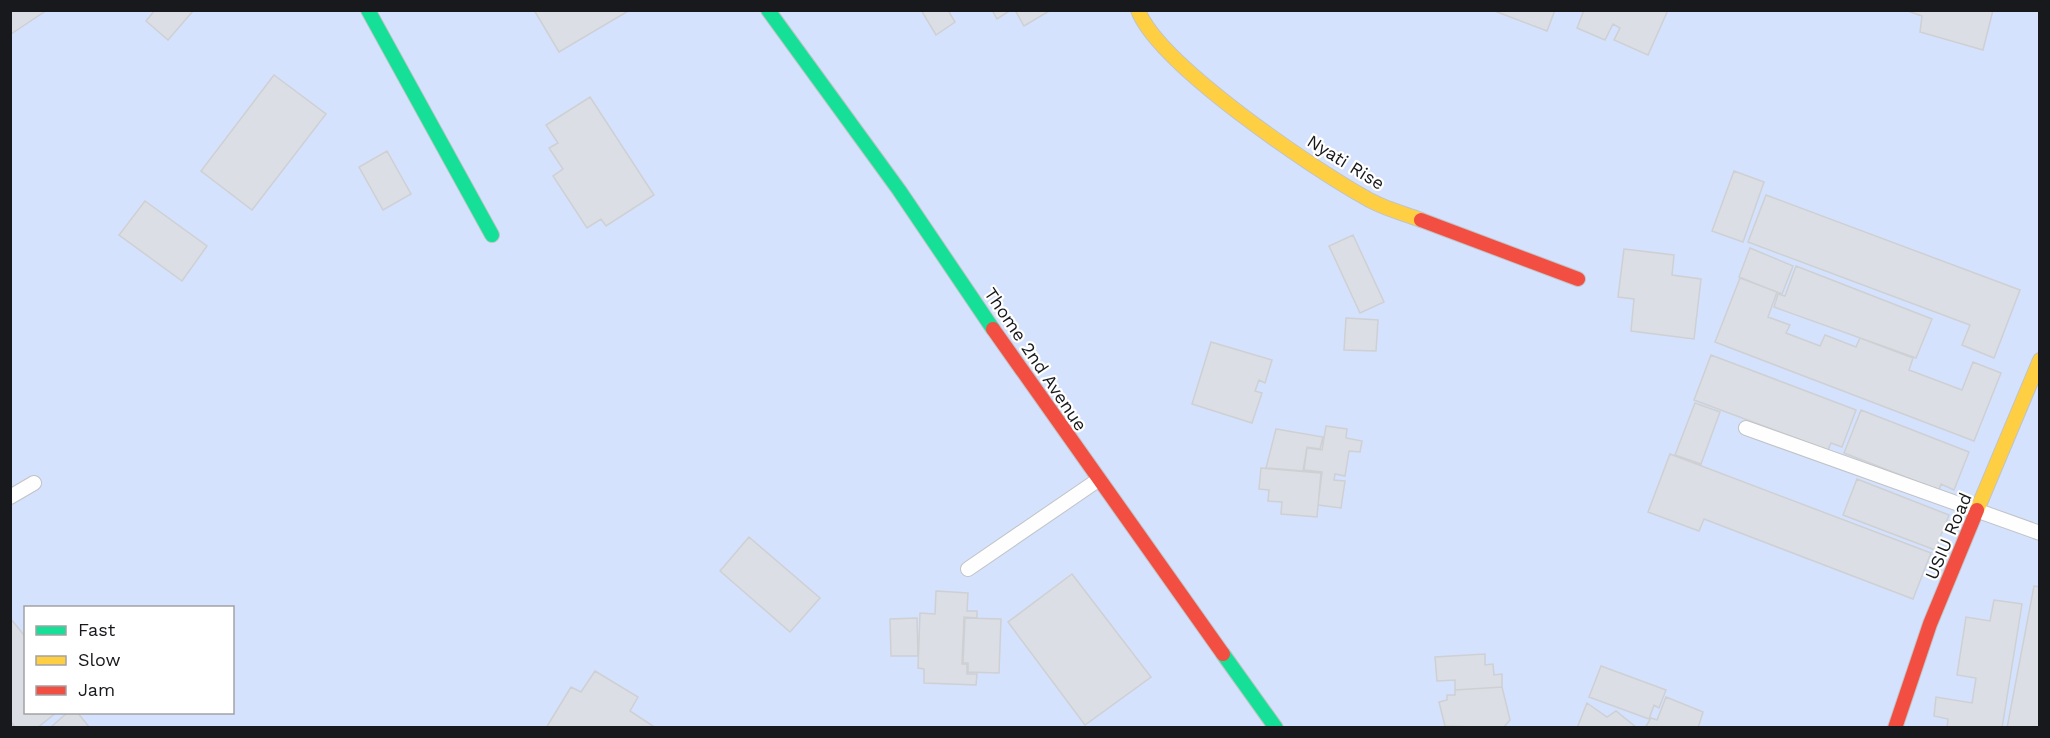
<svg xmlns="http://www.w3.org/2000/svg" width="2050" height="738" viewBox="0 0 2050 738" font-family="'Work Sans',sans-serif">
	<rect width="100%" height="100%" fill="#f5f7fb"/>
	<path fill="#d4e2fd" fill-rule="evenodd" d="M10 11H2039V727H11ZM26 608H232V712H26Z"/>
	<path fill="#dbdee5" stroke="#ced0d3" stroke-width="1.5" d="M10 10H47L11 34Z
		M155 10H192L193 11 168 40 146 21Z
		M534 10H630L559 52Z
		M921 10H952L949 12 955 22 936 35Z
		M992 10H1011L997 19Z
		M1015 10H1051L1024 26Z
		M1492 10H1555L1547 31Z
		M1584 10H1668L1648 55 1614 40 1620 28 1613 24 1605 40 1577 28Z
		M1905 10H1993L1983 50 1920 32 1922 16Z
		M274 75 326 114 252 210 201 171Z
		M590 97 654 195 606 226 601 219 587 228 553 176 563 169 549 148 558 143 546 125Z
		M387 151 411 194 383 210 359 167Z
		M1734 171 1764 182 1743 242 1712 231Z
		M1766 195 2020 290 1994 358 1962 345 1970 325 1748 242Z
		M145 201 207 246 182 281 119 235Z
		M1353 235 1384 302 1360 313 1329 246Z
		M1750 248 1793 266 1782 294 1739 277Z
		M1624 249 1674 255 1672 275 1701 279 1694 339 1631 331 1634 299 1618 297Z
		M1796 266 1932 319 1916 358 1774 307 1778 294 1785 296Z
		M1740 278 1777 292 1768 317 1790 325 1786 333 1820 346 1825 335 1856 347 1860 338 1913 358 1909 370 1962 390 1973 362 2001 373 1974 441 1715 342Z
		M1346 318 1378 320 1376 351 1344 350Z
		M1211 342 1272 360 1265 383 1259 380 1255 391 1262 393 1252 423 1192 404Z
		M1711 355 1856 410 1842 447 1831 443 1828 450 1694 400Z
		M1695 403 1720 412 1701 464 1675 455Z
		M1861 410 1969 452 1954 490 1941 484 1939 490 1844 453Z
		M1326 426 1347 429 1346 438 1362 441 1360 452 1349 451 1345 476 1335 474 1334 480 1345 481 1341 508 1318 505 1322 472 1304 470 1307 448 1322 450Z
		M1276 429 1323 437 1320 449 1307 447 1303 471 1266 468Z
		M1670 454 1931 553 1913 599 1704 519 1699 531 1648 512Z
		M1261 468 1321 473 1317 517 1281 514 1282 502 1268 501 1269 490 1259 489Z
		M1857 479 1949 515 1935 550 1843 515Z
		M749 537 820 598 790 632 720 571Z
		M1072 574 1151 677 1085 725 1008 622Z
		M2034 586 2040 587V728H2007Z
		M936 591 968 593 967 611H977V618L964 617 962 664H967V674H977L976 685 924 683V669L918 668 920 613 935 614Z
		M1994 600 2022 604 2002 728H1947L1948 719 1934 716 1936 697 1972 703 1976 678 1957 675 1966 617 1990 621Z
		M10 618 24 635 26 634V712H57L37 728H16L10 721Z
		M917 618 918 656H891L890 619Z
		M965 618 1001 619 999 673 968 672V663H963Z
		M1485 654V665L1493 664 1494 675 1502 674V687L1455 690V680L1437 681 1435 657Z
		M1601 666 1666 690 1659 708 1654 705 1649 719 1589 697Z
		M595 671 638 697 630 711 656 728H546L571 687 581 692Z
		M1502 687 1510 720 1503 728 1445 726 1439 702 1447 700V695H1455V690Z
		M1666 697 1703 712 1698 728H1645L1651 718 1657 720Z
		M1587 703 1607 717 1616 711 1637 728H1577Z
		M68 712H77L90 728H50Z"/>
	<g fill="none" stroke-linecap="round" stroke-linejoin="round">
		<g stroke="#c1c3c6" stroke-width="16">
			<path id="lane" d="M1746 428 2040 533
				M10 497 34 483
				M968 569 1098 480"/>
		</g>
		<g stroke="#c1c3c6" stroke-width="16">
			<path id="fast" d="M368 10 492 235
				M768 10 899 190 993 329
				M1223 654 1276 728"/>
		</g>
		<g stroke="#c1c3c6" stroke-width="16">
			<path id="slow" d="M1138 10C1158 64 1312 168 1366 198 1382 208 1403 213 1421 220
				M1977 510 2040 360"/>
		</g>
		<g stroke="#c1c3c6" stroke-width="16">
			<path id="jam" d="M1421 220 1578 279
				M993 329 1223 654
				M1895 728 1930 624 1977 510"/>
		</g>
		<use href="#lane" stroke="#fefefe" stroke-width="14"/>
		<use href="#fast" stroke="#16e098" stroke-width="14"/>
		<use href="#slow" stroke="#ffcf43" stroke-width="14"/>
		<use href="#jam" stroke="#f24e42" stroke-width="14"/>
	</g>
	<g text-anchor="middle" dominant-baseline="central" stroke-width="4.5" stroke-linejoin="round" paint-order="stroke">
		<g font-size="18" fill="#18191c" stroke="#fff">
			<text transform="translate(1346 162) rotate(32)">Nyati Rise</text>
			<text transform="translate(1036 359) rotate(56)">Thome 2nd Avenue</text>
			<text transform="translate(1948 536) rotate(-67)">USIU Road</text>
		</g>
	</g>
	<rect width="2050" height="738" fill="none" stroke="#18191c" stroke-width="24"/>
	<rect x="24" y="606" width="210" height="108" fill="#ffffff" stroke="#a3a3a4" stroke-width="1.5"/>
	<rect x="36" y="626" width="30" height="9" fill="#16e098" stroke="#a3a3a4" stroke-width="1.5"/>
	<text x="78" y="636" font-size="18" fill="#18191c">Fast</text>
	<rect x="36" y="656" width="30" height="9" fill="#ffcf43" stroke="#a3a3a4" stroke-width="1.5"/>
	<text x="78" y="666" font-size="18" fill="#18191c">Slow</text>
	<rect x="36" y="686" width="30" height="9" fill="#f24e42" stroke="#a3a3a4" stroke-width="1.5"/>
	<text x="78" y="696" font-size="18" fill="#18191c">Jam</text>
</svg>
